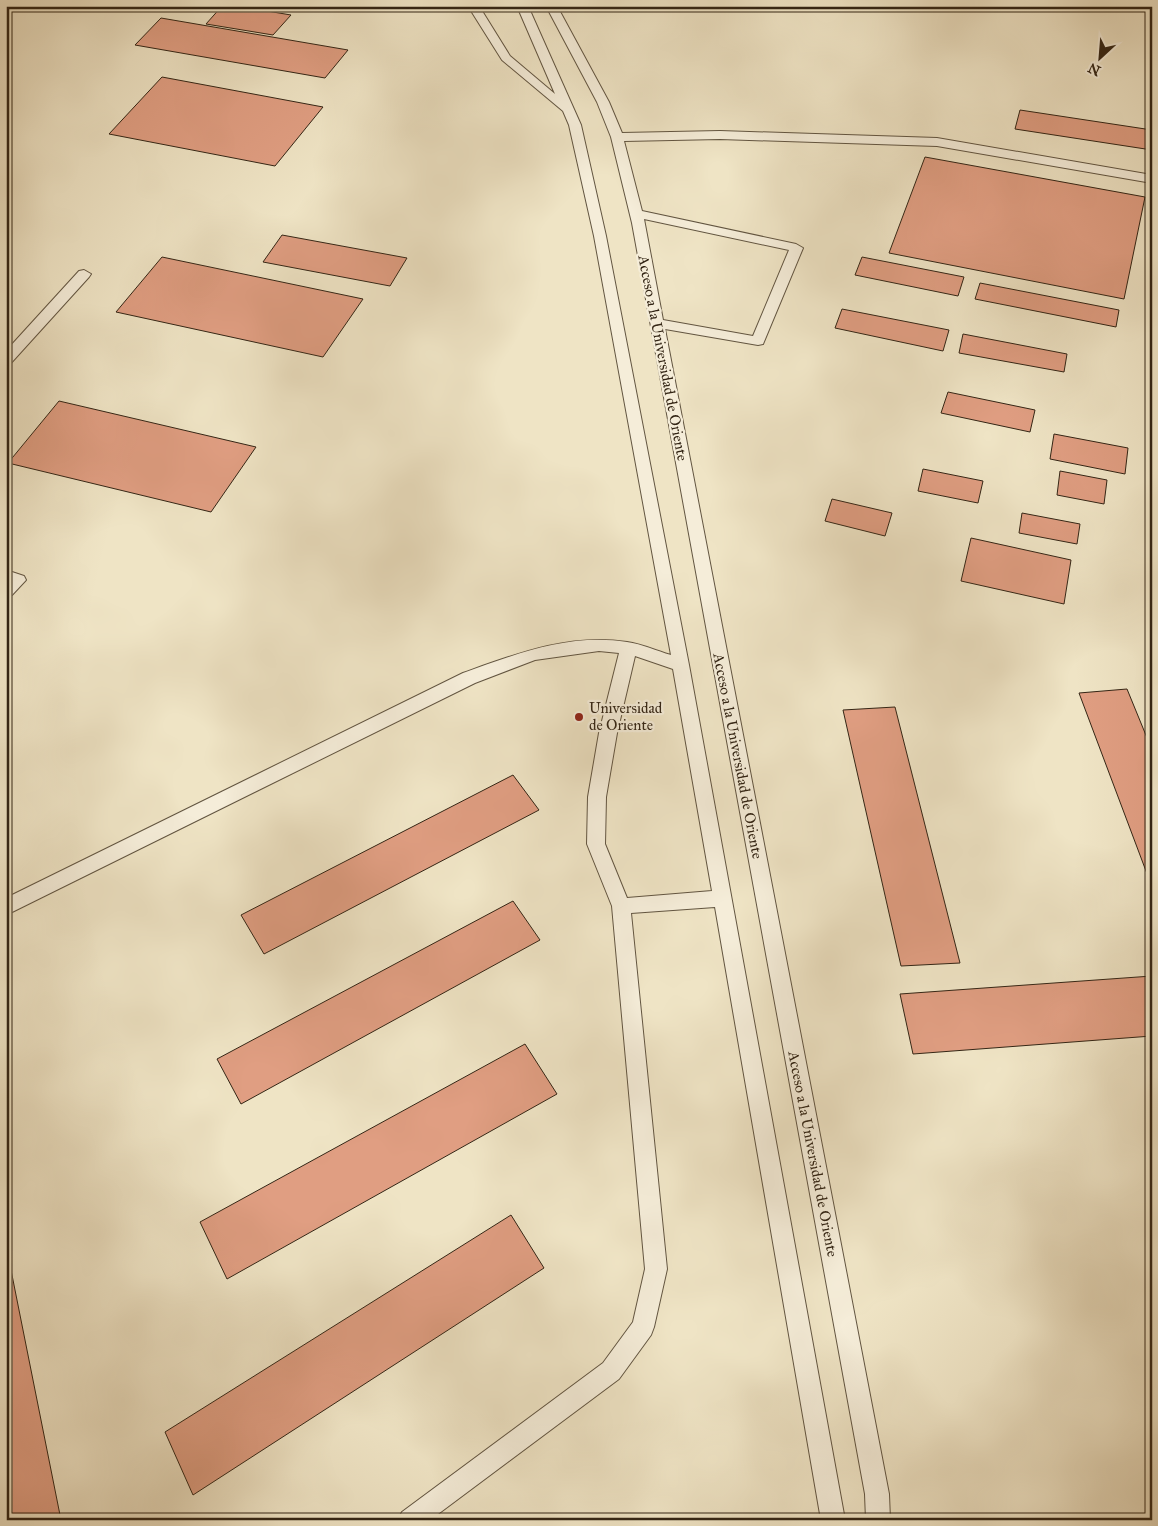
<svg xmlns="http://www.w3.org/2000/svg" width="1158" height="1526" viewBox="0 0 1158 1526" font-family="'IM FELL Great Primer',serif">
	<rect width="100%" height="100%" fill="#efe4c5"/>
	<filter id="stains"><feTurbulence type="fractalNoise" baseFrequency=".004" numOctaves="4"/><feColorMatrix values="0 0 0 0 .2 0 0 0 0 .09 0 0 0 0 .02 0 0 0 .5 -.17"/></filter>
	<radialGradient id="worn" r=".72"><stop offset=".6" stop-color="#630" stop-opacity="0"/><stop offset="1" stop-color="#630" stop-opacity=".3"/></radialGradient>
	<path fill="#e09e82" stroke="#332515" d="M222 6H237L291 15 273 35 206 24Z
		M161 18 348 50 325 78 135 45Z
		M162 77 323 107 275 166 109 134Z
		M1020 110 1152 130V150L1015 129Z
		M925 157 1145 197 1124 299 889 253Z
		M282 235 407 258 390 286 263 262Z
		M162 257 363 299 323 357 116 312Z
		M862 257 964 277 958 296 855 275Z
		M980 283 1119 310 1116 327 975 299Z
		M842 309 949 330 943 351 835 328Z
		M963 334 1067 354 1064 372 959 353Z
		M948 392 1035 410 1030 432 941 413Z
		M59 401 256 447 211 512 8 463Z
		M1054 434 1128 448 1125 474 1050 459Z
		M923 469 983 481 978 503 918 491Z
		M1060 471 1107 480 1104 504 1057 495Z
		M832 499 892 513 885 536 825 521Z
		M1022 513 1080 524 1077 544 1019 533Z
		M971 538 1071 560 1064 604 961 581Z
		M1127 689 1152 750V887L1079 693Z
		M895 707 960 963 901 966 843 710Z
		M513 775 539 810 264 954 241 915Z
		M513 901 540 940 241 1104 217 1059Z
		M1152 976V1036L913 1054 900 994Z
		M525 1044 557 1094 227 1279 200 1222Z
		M511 1215 544 1268 193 1495 165 1432Z
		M6 1245 61 1520H6Z"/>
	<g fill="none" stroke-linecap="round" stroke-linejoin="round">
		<g stroke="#625541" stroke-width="2">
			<path id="lane" d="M468 6H479L510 56 555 94 517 6H528L581 125 606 236 689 665 845 1520H821L715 907 631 913 667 1269 654 1327 651 1335 619 1379 430 1520H398L402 1512 603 1363 633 1322 645 1269 612 906 587 844 588 797 599 733 619 653 599 651 535 660 475 683 6 915V898L463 673C516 654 569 633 627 642 642 644 657 651 671 655L594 236 569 125 563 111 502 60ZM635 656 673 669 712 891 627 898 605 844 606 797 617 733Z
				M546 6H557L609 102 622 133 720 131 937 138 1152 175V183L937 146 720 139 624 141 642 211 796 244 803 248 763 344 758 345 665 329 889 1494 890 1520H866L865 1494 632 223 611 137 597 102ZM644 219 789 250 753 336 663 320Z
				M84 270 91 274 89 277 11 363 6 364V351L79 271Z
				M6 570 24 576 26 580 12 595 6 597Z"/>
		</g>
		<use href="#lane" fill="#f5edd9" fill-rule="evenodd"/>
	</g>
	<circle fill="#8f2418" stroke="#f5edd9" stroke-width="2" cx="579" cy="717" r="5"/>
	<g text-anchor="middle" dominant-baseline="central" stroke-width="4.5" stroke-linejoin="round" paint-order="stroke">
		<g font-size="15" fill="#332515" stroke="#f5edd9">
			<text transform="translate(663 358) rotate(79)">Acceso a la Universidad de Oriente</text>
			<text transform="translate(738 756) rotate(79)">Acceso a la Universidad de Oriente</text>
			<text transform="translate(813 1154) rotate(79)">Acceso a la Universidad de Oriente</text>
		</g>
		<g font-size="15" fill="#332515" stroke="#f5edd9" text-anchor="start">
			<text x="589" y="708">Universidad<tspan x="589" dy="17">de Oriente</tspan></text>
		</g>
	</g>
	<rect width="1158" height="1526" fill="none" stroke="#efe4c5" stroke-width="25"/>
	<rect x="8" y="8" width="1143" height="1511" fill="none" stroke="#332515" stroke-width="2.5"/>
	<rect x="12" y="12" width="1133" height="1501" fill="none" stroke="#332515"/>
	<g transform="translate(1100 58) rotate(206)" stroke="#f5edd9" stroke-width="4" paint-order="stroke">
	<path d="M0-4L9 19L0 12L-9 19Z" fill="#332515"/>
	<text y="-8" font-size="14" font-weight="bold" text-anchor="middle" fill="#332515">N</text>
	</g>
	<rect width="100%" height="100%" filter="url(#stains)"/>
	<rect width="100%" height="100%" fill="url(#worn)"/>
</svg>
